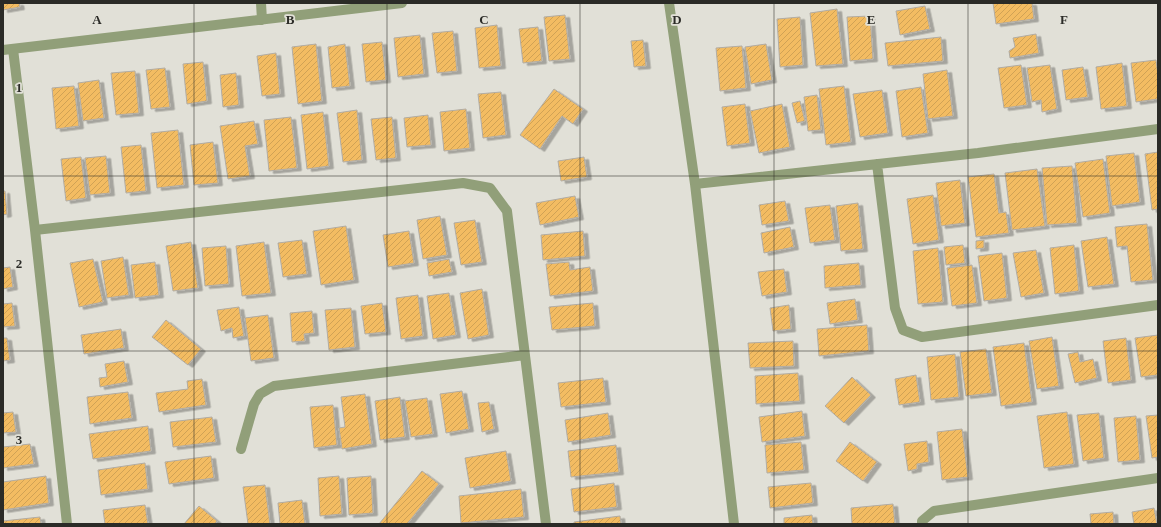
<svg xmlns="http://www.w3.org/2000/svg" width="1161" height="527" viewBox="0 0 1161 527" font-family="Georgia,serif">
	<defs>
		<pattern id="building-hatch" width="6" height="6" patternUnits="userSpaceOnUse"><rect width="6" height="6" fill="#f3bc62"/><path d="M-1 1l2-2M0 6l6-6M5 7l2-2" fill="none" stroke="#d0a255"/></pattern>
		<filter id="shadow"><feDropShadow dx="4.5" dy="2.5" stdDeviation="0" flood-color="#0004"/></filter>
	</defs>
	<rect width="100%" height="100%" fill="#e1e0d7"/>
	<path fill="url(#building-hatch)" stroke="#b1aca4" filter="url(#shadow)" d="M3 3H19L20 7 3 10Z
		M993 3H1032L1034 19 996 24Z
		M925 6 930 29 900 35 896 11Z
		M837 9 843 64 816 66 810 13Z
		M565 15 570 59 549 61 544 17Z
		M870 16 873 59 850 61 847 17Z
		M800 17 803 65 780 67 777 19Z
		M497 25 501 66 479 68 475 28Z
		M538 27 542 61 523 63 519 29Z
		M453 31 457 71 437 73 432 33Z
		M1036 34 1039 53 1010 58 1009 51 1015 47 1013 38Z
		M420 35 424 74 398 77 394 38Z
		M941 37 943 61 888 66 885 43Z
		M643 40 646 66 634 67 631 41Z
		M382 42 386 80 366 82 362 44Z
		M316 44 322 101 298 104 292 47Z
		M345 44 350 86 332 88 328 47Z
		M766 44 772 80 751 84 745 47Z
		M742 46 746 88 720 91 716 48Z
		M276 53 280 94 262 96 257 56Z
		M1156 60 1158 75V99L1136 102 1131 63Z
		M203 62 207 101 187 104 183 64Z
		M1122 63 1127 106 1101 109 1096 67Z
		M1021 65 1027 105 1004 108 998 68Z
		M1050 65 1057 109 1042 112 1041 100 1032 102 1027 68Z
		M1083 67 1088 97 1066 100 1062 70Z
		M165 68 170 107 151 109 146 70Z
		M947 70 953 116 928 119 923 74Z
		M135 71 139 113 116 115 111 73Z
		M236 73 239 105 223 107 220 75Z
		M99 80 104 118 83 121 78 83Z
		M74 86 79 126 56 129 52 88Z
		M844 86 851 142 826 145 819 89Z
		M921 87 928 133 902 137 896 91Z
		M554 89 583 109 573 124 562 116 540 149 520 135Z
		M882 90 888 133 860 137 853 94Z
		M501 92 506 135 483 138 478 94Z
		M817 95 821 130 808 131 804 97Z
		M800 101 805 121 797 123 792 103Z
		M745 104 750 143 727 146 722 107Z
		M782 104 790 147 759 153 750 111Z
		M466 109 470 148 444 151 440 112Z
		M357 110 362 160 343 162 337 113Z
		M323 112 329 166 307 169 301 115Z
		M428 115 431 145 407 147 404 118Z
		M291 117 297 168 269 171 264 120Z
		M392 117 396 158 376 160 371 119Z
		M254 121 258 144 245 146 250 176 228 179 220 126Z
		M178 130 184 185 157 188 151 133Z
		M213 142 218 183 194 185 190 145Z
		M141 145 146 191 126 193 121 147Z
		M1158 152V209L1152 210 1145 154Z
		M1134 153 1140 202 1112 206 1106 156Z
		M106 156 110 193 90 195 85 158Z
		M81 157 86 198 66 201 61 159Z
		M584 157 587 177 561 181 558 161Z
		M1103 159 1110 213 1083 217 1075 163Z
		M1072 166 1077 223 1047 225 1042 168Z
		M1037 169 1045 226 1012 230 1005 173Z
		M994 174 999 213 1006 212 1009 233 976 237 968 177Z
		M960 180 965 223 941 226 936 183Z
		M3 191H5L7 214 3 215Z
		M933 195 939 240 913 244 907 199Z
		M575 196 579 217 540 225 536 203Z
		M785 201 789 221 762 225 759 205Z
		M858 203 863 249 841 251 836 206Z
		M830 205 835 240 810 243 805 208Z
		M440 216 447 255 423 259 417 220Z
		M475 220 482 262 461 265 454 223Z
		M1147 224 1153 280 1131 282 1127 246 1117 247 1115 227Z
		M346 226 354 280 321 285 313 231Z
		M790 227 794 247 764 253 761 233Z
		M409 231 414 263 388 267 383 235Z
		M583 231 585 256 543 260 541 235Z
		M1107 237 1114 284 1088 287 1081 241Z
		M302 240 307 274 283 277 278 243Z
		M984 240V248L976 249V241Z
		M191 242 198 288 173 291 166 246Z
		M264 242 271 293 242 296 236 246Z
		M963 245 965 263 946 265 944 247Z
		M1074 245 1079 291 1055 294 1050 248Z
		M226 246 229 284 205 286 202 248Z
		M938 248 943 302 918 304 913 251Z
		M1036 250 1044 293 1021 297 1013 253Z
		M1002 253 1007 298 984 301 978 256Z
		M123 257 129 295 107 298 101 261Z
		M93 259 103 302 79 307 70 263Z
		M449 259 452 272 429 276 427 263Z
		M155 262 159 295 135 298 131 265Z
		M569 262 570 270 590 267 593 291 550 296 546 264Z
		M859 263 861 285 825 288 824 266Z
		M972 265 977 303 952 306 947 268Z
		M10 267 13 287 3 289V268Z
		M784 269 787 292 762 296 758 272Z
		M482 289 489 335 468 339 460 293Z
		M449 293 456 335 433 339 427 296Z
		M418 295 423 336 401 339 396 298Z
		M855 299 858 320 830 324 827 303Z
		M12 303 15 326 3 327V304Z
		M382 303 386 332 365 334 361 306Z
		M593 303 595 326 552 330 549 307Z
		M789 305 791 329 773 331 770 308Z
		M239 307 244 336 233 338 232 328 221 331 217 310Z
		M351 308 355 347 329 350 325 310Z
		M312 311 314 333 304 334 305 341 292 342 290 313Z
		M268 315 274 358 251 361 245 318Z
		M166 320 201 349 188 365 152 337Z
		M867 325 869 351 819 356 817 329Z
		M121 329 124 348 84 354 81 335Z
		M1158 335V375L1141 377 1135 338Z
		M1052 337 1059 386 1037 389 1029 341Z
		M3 338H7L10 360 3 361Z
		M1126 338 1131 380 1108 383 1103 341Z
		M793 341 794 366 750 368 748 343Z
		M1024 343 1032 402 1001 406 993 347Z
		M986 349 992 393 966 396 960 352Z
		M1078 352 1080 362 1093 359 1097 378 1075 383 1068 354Z
		M955 354 959 397 931 400 927 357Z
		M124 361 128 382 100 387 99 378 107 377 105 364Z
		M798 373 800 401 756 404 755 376Z
		M916 375 920 402 899 405 895 379Z
		M852 377 871 395 844 423 825 406Z
		M603 378 606 402 561 407 558 383Z
		M202 379 206 405 159 412 156 393 188 389 187 381Z
		M462 391 469 429 446 433 440 394Z
		M128 392 132 418 90 424 87 397Z
		M365 394 372 444 342 449 339 428 345 427 341 397Z
		M400 397 405 437 380 440 375 401Z
		M427 398 433 434 411 437 405 401Z
		M489 402 494 429 482 432 478 403Z
		M333 405 337 445 314 448 310 407Z
		M802 411 805 436 762 442 759 417Z
		M13 412 16 432 3 433V413Z
		M1067 412 1074 464 1044 468 1037 416Z
		M608 413 611 435 568 442 565 420Z
		M1099 413 1104 458 1083 461 1077 415Z
		M1158 415V457L1152 458 1146 416Z
		M1136 416 1140 460 1118 462 1114 418Z
		M212 417 216 442 173 447 170 422Z
		M148 426 151 451 93 459 89 434Z
		M962 429 968 477 942 480 937 432Z
		M927 441 929 462 917 464V469L908 471 904 444Z
		M801 442 804 470 767 473 765 445Z
		M850 442 877 462 863 481 836 461Z
		M30 444 34 464 3 468V447Z
		M616 445 619 472 571 477 568 451Z
		M506 451 511 481 470 488 465 458Z
		M211 456 214 478 169 484 165 462Z
		M145 463 148 489 101 495 98 470Z
		M422 471 439 484 407 524H379Z
		M46 476 49 503 3 510V482Z
		M339 476 342 514 320 516 318 478Z
		M371 476 373 513 349 515 347 478Z
		M614 483 617 507 574 512 571 489Z
		M811 483 813 503 770 508 768 487Z
		M265 485 270 524H248L243 487Z
		M521 489 524 517 461 523 459 496Z
		M302 500 305 524H280L278 503Z
		M893 504 895 524H852L851 508Z
		M145 505 148 524H105L103 510Z
		M199 506 217 521 215 524H184Z
		M1154 508 1157 524H1134L1132 512Z
		M1113 512 1114 524H1091L1090 514Z
		M812 515 813 524H784V518Z
		M620 516 621 524H574V522Z
		M40 517 41 524H3V521Z"/>
	<g fill="none" stroke-linecap="round" stroke-linejoin="round">
		<path stroke="#919f79" stroke-width="10" d="M261 3 262 20
			M669 3 695 184 734 524
			M13 49 35 230 67 524
			M3 50 402 3
			M877 164 895 308 903 330 922 337 1158 305
			M695 184 978 153 1158 129
			M35 230 463 183 490 188 507 211 546 524
			M241 449 254 404 260 394 274 386 525 355
			M922 524V521L934 511 1158 478"/>
	</g>
	<path fill="none" stroke="#2b2b27" stroke-width="1" stroke-opacity="0.55" d="M194 3V524M387 3V524M580 3V524M774 3V524M968 3V524M3 176H1158M3 351H1158"/>
	<g font-size="13" text-anchor="middle" font-weight="bold" fill="#2b2b27" stroke="#e1e0d7" stroke-width="3.5" stroke-linejoin="round" paint-order="stroke">
		<text x="97" y="24">A</text>
		<text x="290" y="24">B</text>
		<text x="484" y="24">C</text>
		<text x="677" y="24">D</text>
		<text x="871" y="24">E</text>
		<text x="1064" y="24">F</text>
		<text x="19" y="92">1</text>
		<text x="19" y="268">2</text>
		<text x="19" y="444">3</text>
	</g>
	<rect width="1161" height="527" fill="none" stroke="#2b2b27" stroke-width="8"/>
</svg>
